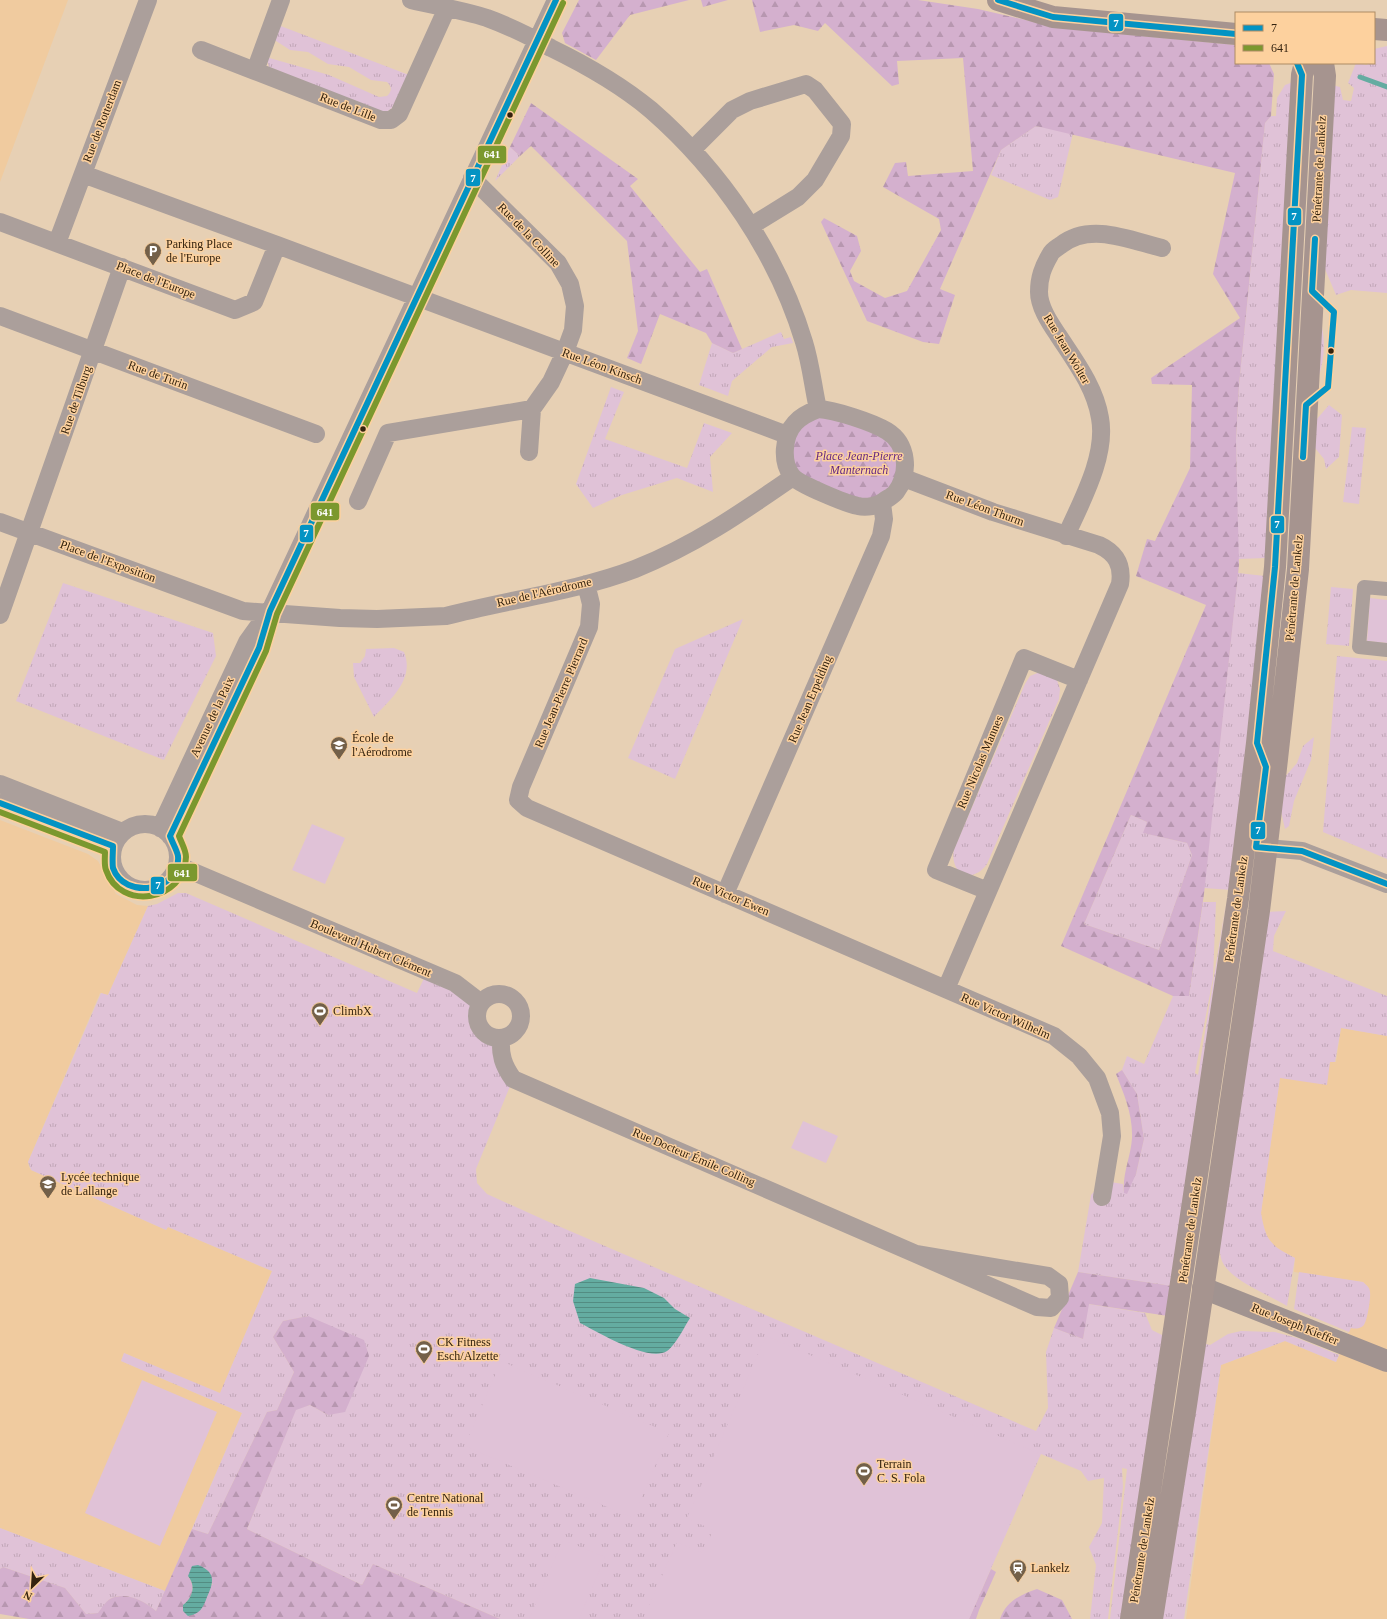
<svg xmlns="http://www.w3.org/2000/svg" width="1387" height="1619" viewBox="0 0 1387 1619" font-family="'Times New Roman',serif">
	<defs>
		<pattern id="grass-tufts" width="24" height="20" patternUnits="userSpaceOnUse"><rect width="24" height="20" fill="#e0c2d7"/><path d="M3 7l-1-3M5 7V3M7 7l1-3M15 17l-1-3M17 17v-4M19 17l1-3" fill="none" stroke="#c1a6b7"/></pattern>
		<pattern id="forest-firs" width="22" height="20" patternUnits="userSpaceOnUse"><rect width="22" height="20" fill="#d4b0ce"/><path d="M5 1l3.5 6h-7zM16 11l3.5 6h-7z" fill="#b797b0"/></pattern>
		<pattern id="water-rules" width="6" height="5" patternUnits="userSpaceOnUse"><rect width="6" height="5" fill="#64aca1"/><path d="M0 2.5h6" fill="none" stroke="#538c82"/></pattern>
	</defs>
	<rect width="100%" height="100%" fill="#e7d0b4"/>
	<path fill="#f0cb9f" d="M0 0H68L0 182Z
		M0 820 88 854 98 861 116 894 137 905 148 906 108 995 100 993 28 1162 29 1167 31 1170 166 1230 168 1227 272 1271 220 1394 124 1353 121 1361 242 1413 165 1591 0 1528Z
		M1341 1028 1387 1036V1619H1186L1221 1365 1285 1341 1336 1362 1368 1287 1363 1282 1294 1272 1295 1258 1276 1248 1264 1233 1261 1213 1280 1078 1330 1062H1336Z"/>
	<path fill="url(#grass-tufts)" d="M278 25 409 75C403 88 398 111 382 113L269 67 266 57 329 75 379 97 387 96C392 91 392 87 387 82L371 80 349 67 328 64 308 52 290 50 273 39Z
		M1387 46V293L1351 290 1336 295 1325 269 1332 85 1340 87 1343 100 1351 101 1354 88 1348 83 1356 63 1367 65V63H1374V49Z
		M1293 82 1266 558 1238 559 1236 441 1239 385 1265 123 1271 116H1276L1277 98 1285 85Z
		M1036 126 1073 133 1058 197 1050 200 991 175 1001 150Z
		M510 147 520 156 495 181Z
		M1320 320C1326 338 1325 360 1318 378Z
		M781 332 784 339 791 337 793 343 772 347 732 381 728 396 699 385 712 343 733 353Z
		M611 387 624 392 605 439 687 468 704 423 732 433 710 457 713 492 677 478 622 495 593 508 576 484Z
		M1329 405 1342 415 1339 457 1326 469 1324 459 1315 448 1316 420Z
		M1352 427 1366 428 1359 504 1343 502Z
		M1238 573 1265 576 1231 890 1204 888Z
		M63 583 213 633 216 656 164 760 16 701Z
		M1331 587 1353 589 1349 646 1326 644Z
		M743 619 675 779 628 758 675 649Z
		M394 648 404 652C415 679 391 699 374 717L354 677 353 663H360L365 656 366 649Z
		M1337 656 1387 661V859L1323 832Z
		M1040 672 1057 680 1060 689 1059 699 987 864C972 885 949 874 954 849L1025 684 1030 676Z
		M1314 737 1311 760 1294 801 1289 826 1285 829 1280 807 1284 778 1297 763 1303 746Z
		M1131 815 1147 822 1144 833 1187 843 1192 855 1159 950 1084 924Z
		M178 893H186L417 993 427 972 478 1009C476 1023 481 1032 493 1037L513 1079 476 1169 477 1183 487 1194 549 1222 1036 1431 1048 1408 1046 1352 1054 1328 1083 1339 1088 1304 1145 1313 1152 1330 1164 1336 1121 1619H1110L1127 1469 1122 1468 1123 1487 1108 1619H1090L1096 1565 1089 1547 1102 1523 1104 1478 1088 1481 1081 1471 1041 1454 969 1619H500L373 1564 362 1585 247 1529 296 1409 310 1405 328 1415 308 1316 283 1321 273 1337 294 1372 277 1410 267 1412 208 1534 192 1529 242 1413 121 1361 124 1353 220 1393 272 1271 168 1227 166 1230 31 1170 28 1162 101 993 108 995 148 906 157 904Z
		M1203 902H1216L1213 978 1195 1073 1198 1075 1226 903 1172 1286 1078 1272 1091 1195 1104 1181 1123 1184 1124 1193 1136 1174 1144 1139 1137 1094 1122 1070 1127 1056 1144 1064 1173 996H1189Z
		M1286 911 1274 936 1273 951 1387 996V1036L1341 1028 1335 1062H1330L1327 1085 1280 1078 1261 1213C1266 1241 1270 1245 1295 1258L1287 1306C1269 1295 1235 1282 1224 1265 1218 1256 1220 1241 1219 1231L1267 912Z
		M1299 1272 1363 1282C1366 1285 1370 1287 1370 1292 1371 1298 1367 1323 1363 1326 1359 1329 1355 1329 1351 1328L1349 1332 1294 1309Z
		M1241 1331 1275 1332 1297 1338 1339 1355 1336 1362 1285 1341 1221 1365 1184 1619H1161L1202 1343 1210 1345 1228 1334Z
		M0 1528 165 1591 156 1611C145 1601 124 1591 110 1599 106 1601 102 1609 98 1613L86 1614 65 1588 3 1567 0 1569Z"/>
	<path fill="url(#forest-firs)" fill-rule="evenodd" d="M579 0H689L630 15 596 60 565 43 562 33Z
		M701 0H728L703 7Z
		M752 0H918L978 9 1060 28 1236 45V63H1269L1274 74 1271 116 1265 123 1239 385 1236 441 1239 565 1204 894 1189 996H1173L1061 946 1206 605 1136 576 1147 539 1155 541 1190 468 1192 385 1152 384 1151 378 1240 318 1213 274 1235 173 1036 126 1001 150 940 289 955 295 939 344 923 342 867 321 821 222 824 218 857 236 861 251 850 271 854 281 885 298 907 291 941 230 939 219 883 187 895 163 906 162 908 176 973 171 963 58 897 61 899 84 892 86 825 23 818 31 794 25 760 32ZM1131 815 1147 822 1143 833 1187 843 1192 855 1159 950 1084 924Z
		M531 103 638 179 630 186 700 272 707 269 742 349 733 353 712 343 706 333 660 314 641 364 627 358 638 331 627 241 531 146 520 156 510 147Z
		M805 414 887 431 906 461 882 503 803 485 785 449Z
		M1122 1070 1137 1094 1144 1139 1136 1174 1127 1194 1124 1193C1122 1174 1131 1156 1132 1138 1133 1115 1124 1094 1116 1074Z
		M1078 1272 1172 1286 1168 1316 1089 1304 1083 1339 1054 1328Z
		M308 1316 364 1340 369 1356 345 1412 328 1415 310 1405 296 1410 247 1529 362 1585 373 1564 500 1619H29L0 1614V1569L3 1567 65 1588 86 1614 98 1613C101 1609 106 1601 110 1599 125 1591 145 1601 156 1611L192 1529 208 1534 267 1412 277 1410 294 1372 273 1337 283 1321ZM188 1576 213 1584 183 1605C193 1597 196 1587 188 1576Z
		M991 1569 996 1572 979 1610 976 1619H969Z
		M1037 1589 1062 1600 1072 1619H1000C1006 1601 1020 1595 1037 1589Z"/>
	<path fill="#e0c2d7" d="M1370 598 1387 600V643L1367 641Z
		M312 824 345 838 325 884 292 870Z
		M803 1121 838 1136 826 1163 791 1148Z
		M766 1336 1040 1454 969 1619H643L677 1542 703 1553 713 1530 687 1518Z
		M501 1361 669 1433 633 1518 465 1446Z
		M142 1380 217 1412 160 1546 85 1513Z
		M563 1540 605 1557 579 1619H529Z"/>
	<path fill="url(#water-rules)" d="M590 1278 644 1288 664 1298 675 1309 690 1318C685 1326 675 1346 667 1351 649 1363 598 1332 580 1323L573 1301 575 1284Z
		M198 1565C216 1572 214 1582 207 1597 203 1608 200 1614 188 1616L183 1611V1605C193 1597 196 1586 188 1576L192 1566Z"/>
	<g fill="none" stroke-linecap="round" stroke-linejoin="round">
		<path stroke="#64aca1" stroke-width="5" d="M1360 77 1387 87"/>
		<path stroke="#ab9f9b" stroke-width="14" d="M1387 589 1364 587 1359 647 1387 650"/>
		<path stroke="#ab9f9b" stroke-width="18" d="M281 0 255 71 381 120H391L399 114 447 8
			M411 0C436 6 462 10 487 18 509 26 531 37 551 48 586 65 621 85 651 110 721 171 777 253 804 342 811 364 813 387 818 409
			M201 50 255 71
			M692 150 732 110 750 101 806 84 815 90 842 124 841 136 815 180 798 197 751 226
			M472 178 558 263 570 284 575 306 573 330 565 352 551 382 532 409 529 452
			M0 222 235 310 254 302 277 245 83 174
			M57 243 148 0
			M277 245 787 435
			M0 316 316 434
			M818 409C835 410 872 422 887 431 908 444 910 473 896 492 893 496 888 498 884 501 878 506 866 508 858 506 847 504 798 484 792 476 781 462 783 436 795 423 801 416 810 412 818 409Z
			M904 478 993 512 1099 545C1116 553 1123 565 1120 584L946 989
			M358 501 388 433 532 409
			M0 522 243 611 340 618 377 619 446 616C507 600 577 591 635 569 695 545 741 513 793 477
			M1066 536C1081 502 1107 456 1100 418 1095 387 1075 361 1058 335 1050 323 1039 307 1039 292 1039 277 1043 267 1050 255 1052 250 1057 248 1061 245 1090 222 1130 240 1162 248
			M586 584 591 604 589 627 521 787 518 800 527 808 1054 1036 1079 1056 1097 1078 1110 1113 1112 1136 1102 1197
			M0 615 122 267
			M0 784 122 832
			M0 803 113 846
			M112 857a33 33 0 1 1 66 0a33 33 0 1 1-66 0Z
			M160 828 247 642 262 621
			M170 836 259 648 270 611 556 0
			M1266 848 1302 851 1387 884
			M177 865 455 983 481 1003
			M988 891 936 870 1024 658 1079 680
			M725 894 881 536 884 519 882 503
			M477 1016a22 22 0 1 1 44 0a22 22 0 1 1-44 0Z
			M501 1038C500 1055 503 1065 513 1079L916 1254
			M916 1254 1048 1276 1059 1284 1060 1298 1051 1308 1037 1307Z"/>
		<path stroke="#a19390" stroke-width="22" d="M1203 1288 1387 1361"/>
		<path stroke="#a6948f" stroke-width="22" d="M998 0 1053 17 1236 34
			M1374 29 1387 30
			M1131 1619 1238 899 1257 743 1275 567 1302 75 1305 63
			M1152 1619 1186 1405 1259 911 1276 768 1298 569 1325 76 1323 63"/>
		<g stroke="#fdd19e" stroke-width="9">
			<path id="bus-1" d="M998 0 1053 17 1236 34
				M1297 63 1302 75 1275 567 1257 743 1266 767 1256 847 1302 851 1387 884
				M1303 457 1306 405 1328 387 1334 312 1312 291 1315 239
				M0 803 113 846C113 852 112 862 113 868 124 900 181 892 178 856 177 850 172 842 170 836L259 648 270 611 556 0"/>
		</g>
		<g stroke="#fdd19e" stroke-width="9">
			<path id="bus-2" d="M0 812 105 852C105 857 104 865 106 870 120 912 185 901 186 857 186 850 181 842 179 836L266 651 277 614 563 3"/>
		</g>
		<use href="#bus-1" stroke="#0393c3" stroke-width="6"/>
		<use href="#bus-2" stroke="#7b982e" stroke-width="6"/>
	</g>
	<defs>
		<g id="parking-pin" transform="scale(0.9)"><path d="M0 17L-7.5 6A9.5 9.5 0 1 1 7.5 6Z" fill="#736049" stroke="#fdd19e"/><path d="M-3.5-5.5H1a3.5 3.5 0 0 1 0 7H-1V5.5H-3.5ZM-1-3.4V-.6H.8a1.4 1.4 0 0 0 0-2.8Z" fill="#fff"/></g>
		<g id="school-pin" transform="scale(0.9)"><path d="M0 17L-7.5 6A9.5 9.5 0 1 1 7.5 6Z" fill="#736049" stroke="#fdd19e"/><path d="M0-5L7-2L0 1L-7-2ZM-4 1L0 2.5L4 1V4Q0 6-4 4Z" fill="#fff"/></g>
		<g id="stadium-pin" transform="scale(0.9)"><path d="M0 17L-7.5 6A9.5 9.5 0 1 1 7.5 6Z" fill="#736049" stroke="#fdd19e"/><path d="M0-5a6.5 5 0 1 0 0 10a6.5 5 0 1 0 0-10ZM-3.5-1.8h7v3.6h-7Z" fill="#fff"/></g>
		<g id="station-pin" transform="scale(0.9)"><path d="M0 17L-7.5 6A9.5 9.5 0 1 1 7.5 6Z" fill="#736049" stroke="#fdd19e"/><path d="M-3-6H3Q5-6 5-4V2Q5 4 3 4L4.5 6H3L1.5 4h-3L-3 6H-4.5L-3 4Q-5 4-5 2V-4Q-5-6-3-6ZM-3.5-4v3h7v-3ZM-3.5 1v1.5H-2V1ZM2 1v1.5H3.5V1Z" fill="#fff"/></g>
	</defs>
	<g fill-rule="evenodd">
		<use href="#parking-pin" x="153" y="251"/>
		<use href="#school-pin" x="339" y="745"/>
		<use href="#stadium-pin" x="320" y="1011"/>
		<use href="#school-pin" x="48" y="1184"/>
		<use href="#stadium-pin" x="424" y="1349"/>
		<use href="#stadium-pin" x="864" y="1471"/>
		<use href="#stadium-pin" x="394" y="1505"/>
		<use href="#station-pin" x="1018" y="1568"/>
	</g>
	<g fill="#34230f" stroke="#fdd19e" stroke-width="1.5">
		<circle cx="510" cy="115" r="3.5"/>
		<circle cx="1331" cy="351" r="3.5"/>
		<circle cx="363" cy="429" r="3.5"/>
	</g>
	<g text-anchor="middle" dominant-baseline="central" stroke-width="3" stroke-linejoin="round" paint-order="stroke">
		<g font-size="12" fill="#34230f" stroke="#fdd19e">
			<text transform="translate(348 107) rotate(21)">Rue de Lille</text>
			<text transform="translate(102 121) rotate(-69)">Rue de Rotterdam</text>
			<text transform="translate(1319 169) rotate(-87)">Pénétrante de Lankelz</text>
			<text transform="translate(529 235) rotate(46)">Rue de la Colline</text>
			<text transform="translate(156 280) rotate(21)">Place de l'Europe</text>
			<text transform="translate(1067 349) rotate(59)">Rue Jean Wolter</text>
			<text transform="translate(602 366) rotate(20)">Rue Léon Kinsch</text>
			<text transform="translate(158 375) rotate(20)">Rue de Turin</text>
			<text transform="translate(76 400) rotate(-71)">Rue de Tilburg</text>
			<text transform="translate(985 508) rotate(20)">Rue Léon Thurm</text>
			<text transform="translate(108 561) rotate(20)">Place de l'Exposition</text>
			<text transform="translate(1294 588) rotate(-85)">Pénétrante de Lankelz</text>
			<text transform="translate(544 592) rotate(-13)">Rue de l'Aérodrome</text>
			<text transform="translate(561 693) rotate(-67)">Rue Jean-Pierre Pierrard</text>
			<text transform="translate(810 699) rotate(-67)">Rue Jean Erpelding</text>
			<text transform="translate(212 717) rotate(-65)">Avenue de la Paix</text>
			<text transform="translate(980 762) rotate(-67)">Rue Nicolas Mannes</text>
			<text transform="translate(731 896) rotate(23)">Rue Victor Ewen</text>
			<text transform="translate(1236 909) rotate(-82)">Pénétrante de Lankelz</text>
			<text transform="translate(371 948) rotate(23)">Boulevard Hubert Clément</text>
			<text transform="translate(1006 1016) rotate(24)">Rue Victor Wilhelm</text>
			<text transform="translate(694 1157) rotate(23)">Rue Docteur Émile Colling</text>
			<text transform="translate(1190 1230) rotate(-82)">Pénétrante de Lankelz</text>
			<text transform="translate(1295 1324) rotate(22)">Rue Joseph Kieffer</text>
			<text transform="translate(1142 1550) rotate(-81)">Pénétrante de Lankelz</text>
		</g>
		<g font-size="12" fill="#34230f" stroke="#fdd19e" text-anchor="start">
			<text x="166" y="244">Parking Place<tspan x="166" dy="14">de l'Europe</tspan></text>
			<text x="352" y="738">École de<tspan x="352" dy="14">l'Aérodrome</tspan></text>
			<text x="333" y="1011">ClimbX</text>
			<text x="61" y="1177">Lycée technique<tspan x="61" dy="14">de Lallange</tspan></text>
			<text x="437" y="1342">CK Fitness<tspan x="437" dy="14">Esch/Alzette</tspan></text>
			<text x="877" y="1464">Terrain<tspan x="877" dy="14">C. S. Fola</tspan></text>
			<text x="407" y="1498">Centre National<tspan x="407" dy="14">de Tennis</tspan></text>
			<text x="1031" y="1568">Lankelz</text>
		</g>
		<g font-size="12" font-style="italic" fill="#632784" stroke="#fdd19e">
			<text x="859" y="456">Place Jean-Pierre<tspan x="859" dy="14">Manternach</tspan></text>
		</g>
	</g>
	<g stroke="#fdd19e" stroke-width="1.5">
		<rect x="1108" y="13" width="16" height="19" rx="4" fill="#0393c3"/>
		<rect x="477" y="145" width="30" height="19" rx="4" fill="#7b982e"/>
		<rect x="465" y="168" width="16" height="19" rx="4" fill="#0393c3"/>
		<rect x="1287" y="207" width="15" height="19" rx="4" fill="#0393c3"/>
		<rect x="310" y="502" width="30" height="19" rx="4" fill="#7b982e"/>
		<rect x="1270" y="515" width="15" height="19" rx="4" fill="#0393c3"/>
		<rect x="299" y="524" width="15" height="19" rx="4" fill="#0393c3"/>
		<rect x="1250" y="821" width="16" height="19" rx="4" fill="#0393c3"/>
		<rect x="167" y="863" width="31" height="19" rx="4" fill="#7b982e"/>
		<rect x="150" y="876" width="15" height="19" rx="4" fill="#0393c3"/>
	</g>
	<g font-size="11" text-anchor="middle" font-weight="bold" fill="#fff">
		<text x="1116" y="27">7</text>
		<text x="492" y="158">641</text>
		<text x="473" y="182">7</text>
		<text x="1294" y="220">7</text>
		<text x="325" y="516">641</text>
		<text x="1277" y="528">7</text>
		<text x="306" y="537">7</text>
		<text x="1258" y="834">7</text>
		<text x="182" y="877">641</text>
		<text x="158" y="889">7</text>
	</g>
	<rect x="1235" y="12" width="140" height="52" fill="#fdd19e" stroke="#ad8b65"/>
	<rect x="1243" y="25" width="20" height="6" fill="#0393c3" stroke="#ad8b65"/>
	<text x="1271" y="32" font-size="12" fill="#34230f">7</text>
	<rect x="1243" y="45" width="20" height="6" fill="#7b982e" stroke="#ad8b65"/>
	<text x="1271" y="52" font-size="12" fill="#34230f">641</text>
	<g transform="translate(32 1587) rotate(205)" stroke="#fdd19e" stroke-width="3" paint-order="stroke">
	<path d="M0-3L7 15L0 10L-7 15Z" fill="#34230f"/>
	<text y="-6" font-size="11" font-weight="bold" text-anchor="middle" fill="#34230f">N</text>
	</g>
</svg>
